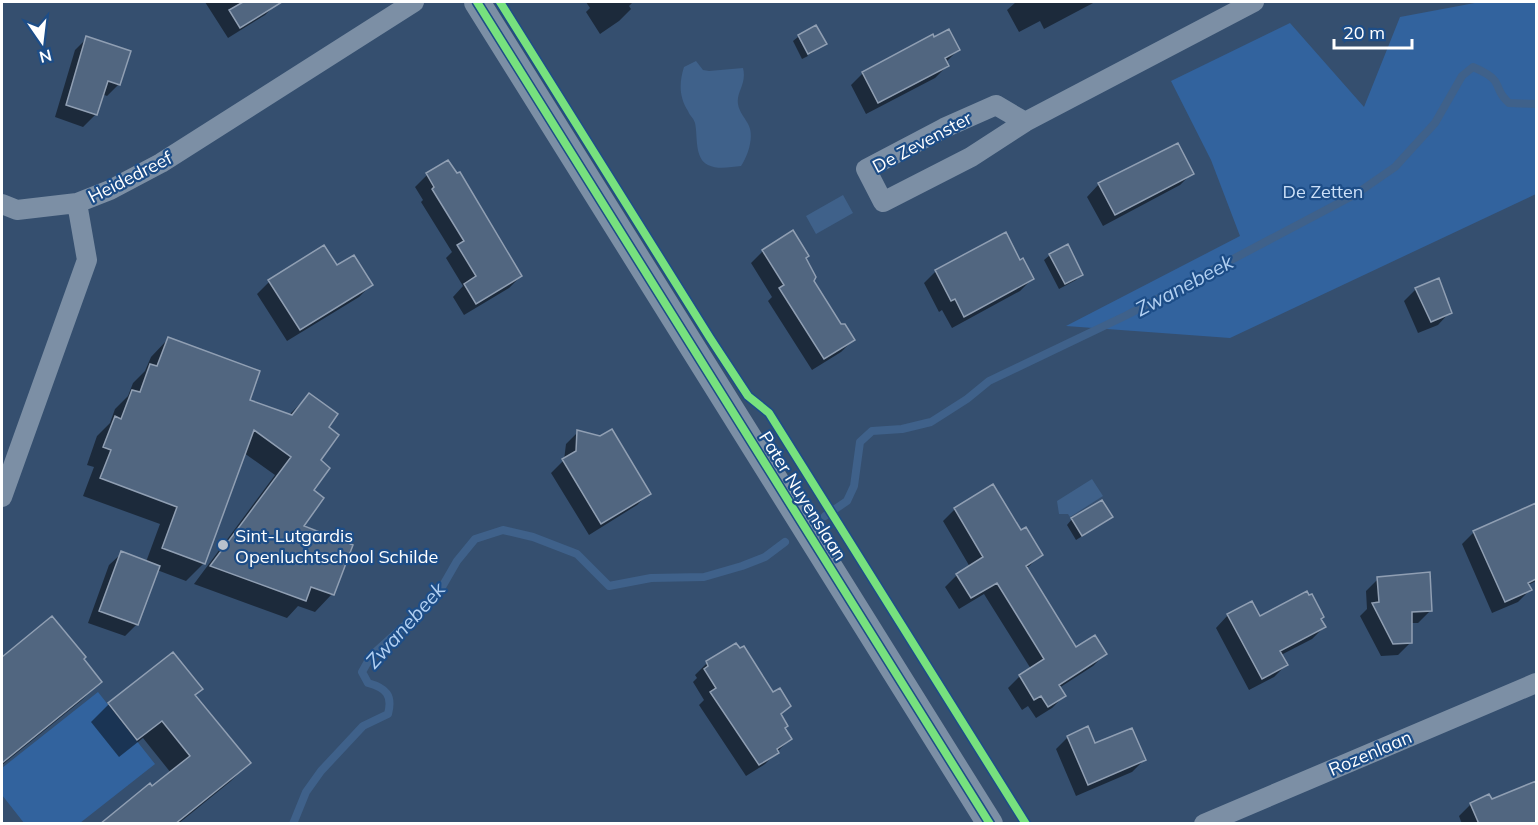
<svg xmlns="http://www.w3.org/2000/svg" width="1538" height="825" viewBox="0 0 1538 825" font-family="Mulish,sans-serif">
	<rect width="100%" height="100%" fill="#354f6f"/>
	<path fill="#32639e" d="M1480 2H1536V194L1230 338 1066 326 1240 236 1211 160 1171 81 1290 23 1364 107 1400 17Z
		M98 692 155 764 80 823H24L2 795V768Z"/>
	<path fill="#3f618a" d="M696 61 703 70 709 71 743 68C747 84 736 92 738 104 739 112 746 119 749 126 754 137 748 156 741 166 731 167 718 170 708 165 694 158 698 136 695 123 693 117 690 116 688 111 679 97 679 83 684 67Z
		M843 195 853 213 816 234 806 216Z
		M1092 479 1103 496 1070 517 1068 514H1059L1057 501Z"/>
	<path fill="#0007" d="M205 2H276L277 3 265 15 228 38Z
		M586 2H633L629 6 631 9 619 21 600 34 586 12 590 8Z
		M1016 2H1095L1044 29 1040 21 1019 32 1007 10Z
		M800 36 825 44 810 54Z
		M798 37 808 56 802 59 793 41Z
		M87 38 119 84 107 96 102 94 96 114 83 127 55 117 75 50Z
		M959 49 947 61V66L935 78 866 114 851 85 863 73Z
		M1192 173 1180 185 1103 226 1087 197 1099 184Z
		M427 175 521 276 509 288 464 315 453 297 463 286 446 258 452 252 421 202 423 200 415 187Z
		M1005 234 1020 261 1032 279 1020 291 952 328 942 310 939 312 924 283 936 271Z
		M763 251 804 258 813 281 840 325 853 340 841 352 812 370 768 301 772 297 751 263Z
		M1050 255 1081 274 1076 280 1059 289 1044 260Z
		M337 267 371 285 359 297 287 341 257 294 269 282Z
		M1416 289 1450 312 1438 325 1418 333 1404 301Z
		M168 339 248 401 289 415 309 395 327 427 301 527 332 594 315 612 298 606 287 618 194 584 275 475 244 453 204 563 186 581 157 570 137 624 125 636 88 623 109 565 122 553 146 562 160 524 83 496 94 467 87 465 97 436 110 423 115 409 128 396 133 383 145 371 151 357Z
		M578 432 649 493 637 505 589 535 551 473 564 460 566 444Z
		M993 486 1020 532 1041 555 1026 569 1076 649 1105 654 1093 666 1059 688 1064 696 1052 708 1036 718 1028 706 1022 710 1008 688 1020 676 1031 669 984 594 959 609 945 587 957 575 970 567 943 521 955 509Z
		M1536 505V581L1528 585 1530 590 1518 602 1492 613 1462 544 1474 532Z
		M1111 517 1105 522 1076 540 1067 525 1072 519Z
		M1378 579 1430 611 1418 623H1411V642L1398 655 1381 656 1360 616 1367 609 1366 591Z
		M1251 603 1259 618 1324 627 1312 639 1281 655 1286 665 1274 677 1249 690 1216 628 1228 615Z
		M52 618 100 682 82 700 2 765V659Z
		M707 663 773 694 789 706 780 716 784 728 790 739 765 764 746 776 699 705 704 700 693 682 697 678 695 675Z
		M194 696 249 763 231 781 178 824H103L171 773 143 738 119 757 91 722 109 704Z
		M1068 737 1095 745 1144 760 1132 772 1076 796 1056 749Z
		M1536 782V824H1462L1459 816 1471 804 1491 801Z"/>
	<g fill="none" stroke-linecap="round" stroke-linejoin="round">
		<path stroke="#3f618a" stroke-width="8" d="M825 516 847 501 854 486 860 442 872 431 902 429 931 422 967 399 989 381 1127 315 1356 194 1395 167 1435 123 1462 76 1473 67C1480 70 1490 74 1495 81 1501 91 1498 93 1509 103L1536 104
			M293 824 306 792 321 771 363 726 388 714C393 695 386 688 368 683L362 672 371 656 425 607 442 587 457 561 475 539 503 530 533 537 577 554 609 586 651 578 704 577 742 566 765 557 785 542"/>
	</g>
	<path fill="#516680" stroke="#909fb3" stroke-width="1.5" d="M243 2H282L240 28 229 10Z
		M816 25 827 44 808 54 798 35Z
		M949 29 960 50 945 58 949 66 878 103 862 72 933 34 934 37Z
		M86 36 131 51 120 85 108 81 97 115 66 105Z
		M1178 143 1194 174 1115 215 1098 183Z
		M448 160 457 173 460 172 522 276 476 304 464 284 476 276 457 245 464 241 432 189 434 187 426 173Z
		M793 230 809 256 806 258 816 277 814 281 841 324H845L855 340 824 359 779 288 784 285 762 250Z
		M1006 232 1020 260 1023 258 1034 279 964 317 955 299 951 301 935 270Z
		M1068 244 1083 275 1065 284 1049 254Z
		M324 245 337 265 354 255 373 285 300 330 268 280Z
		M1439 278 1452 313 1431 322 1415 288Z
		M168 337 260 371 250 400 292 415 309 393 338 414 329 427 339 435 321 460 330 468 314 490 324 498 304 526 353 545 334 595 311 587 306 601 210 566 291 457 254 430 205 564 162 548 177 507 100 478 111 450 103 447 115 416 121 419 132 390 140 392 150 364 157 366Z
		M612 429 651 494 601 524 562 459 576 451 577 430 600 436Z
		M993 484 1021 530 1026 527 1043 555 1026 566 1076 647 1095 635 1107 654 1059 685 1066 696 1048 707 1041 696 1034 700 1019 675 1044 659 997 583 971 598 956 574 983 557 954 508Z
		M1102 500 1113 517 1082 536 1071 518Z
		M1536 503V579L1528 583 1532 590 1505 602 1473 531Z
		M121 551 160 566 138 625 99 611Z
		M1430 572 1432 611 1412 612V643L1393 644 1372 603 1379 602 1377 577Z
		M1307 591 1309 595 1312 594 1324 617 1321 619 1326 627 1280 651 1288 665 1262 679 1227 614 1252 601 1260 616Z
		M52 616 86 657 84 659 102 682 2 763V657Z
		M736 643 740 648 744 646 773 692 780 688 791 706 781 714 788 726 785 728 792 739 777 749 779 753 759 765 710 692 716 688 704 669 708 666 706 661Z
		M173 652 203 689 195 695 251 763 175 824H100L150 783 152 786 190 756 162 721 137 740 108 703Z
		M1088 726 1095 743 1132 728 1146 760 1088 785 1067 736Z
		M1536 781V824H1479L1470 803 1489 794 1492 799Z"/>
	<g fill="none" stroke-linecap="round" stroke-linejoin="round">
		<path stroke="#7c8fa5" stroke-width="20" d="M1025 122 996 105 944 128 866 169 883 202 971 157 1025 122 1254 2
			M2 204 17 210 77 203 110 190 161 163 414 2
			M2 497 87 260 77 203
			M1204 824 1536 683"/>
		<path stroke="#7c8fa5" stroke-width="26" d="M477 2 990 824"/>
		<g stroke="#1d4d87" stroke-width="11">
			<path id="cycleway" d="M477 2 990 824
				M500 2 710 338 748 396 769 413 1026 824"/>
		</g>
		<use href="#cycleway" stroke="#77e17e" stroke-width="8"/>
	</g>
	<circle fill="#b8c1cd" stroke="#1d4d87" stroke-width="2" cx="223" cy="545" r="6"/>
	<g text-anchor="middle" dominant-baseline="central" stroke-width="4.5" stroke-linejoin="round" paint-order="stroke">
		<g font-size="18" fill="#fff" stroke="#1d4d87">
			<text transform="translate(922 142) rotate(-28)">De Zevenster</text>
			<text transform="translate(130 177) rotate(-27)">Heidedreef</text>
			<text transform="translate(803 496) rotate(58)">Pater Nuyenslaan</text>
			<text transform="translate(1370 753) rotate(-23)">Rozenlaan</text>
		</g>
		<g font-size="18" fill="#cce0f8" stroke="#1d4d87">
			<text x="1323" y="191">De Zetten</text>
		</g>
		<g font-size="18" fill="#fff" stroke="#1d4d87" text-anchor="start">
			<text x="235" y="535">Sint-Lutgardis<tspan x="235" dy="21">Openluchtschool Schilde</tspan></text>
		</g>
		<g font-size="20" font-style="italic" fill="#b2d0f2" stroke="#1d4d87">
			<text transform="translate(1184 285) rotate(-28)">Zwanebeek</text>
			<text transform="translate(405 625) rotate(-48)">Zwanebeek</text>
		</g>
	</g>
	<rect width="1538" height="825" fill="none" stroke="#ffffff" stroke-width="6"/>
	<g transform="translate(42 42) rotate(166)" stroke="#1d4d87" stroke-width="4.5" paint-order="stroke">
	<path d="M0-4.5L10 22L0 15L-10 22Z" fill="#ffffff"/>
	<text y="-9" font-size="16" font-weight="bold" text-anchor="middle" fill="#ffffff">N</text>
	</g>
	<path d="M1334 39v9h78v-9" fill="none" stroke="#ffffff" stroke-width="3"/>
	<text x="1343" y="39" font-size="18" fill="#ffffff" stroke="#1d4d87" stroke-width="4.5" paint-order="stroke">20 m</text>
</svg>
